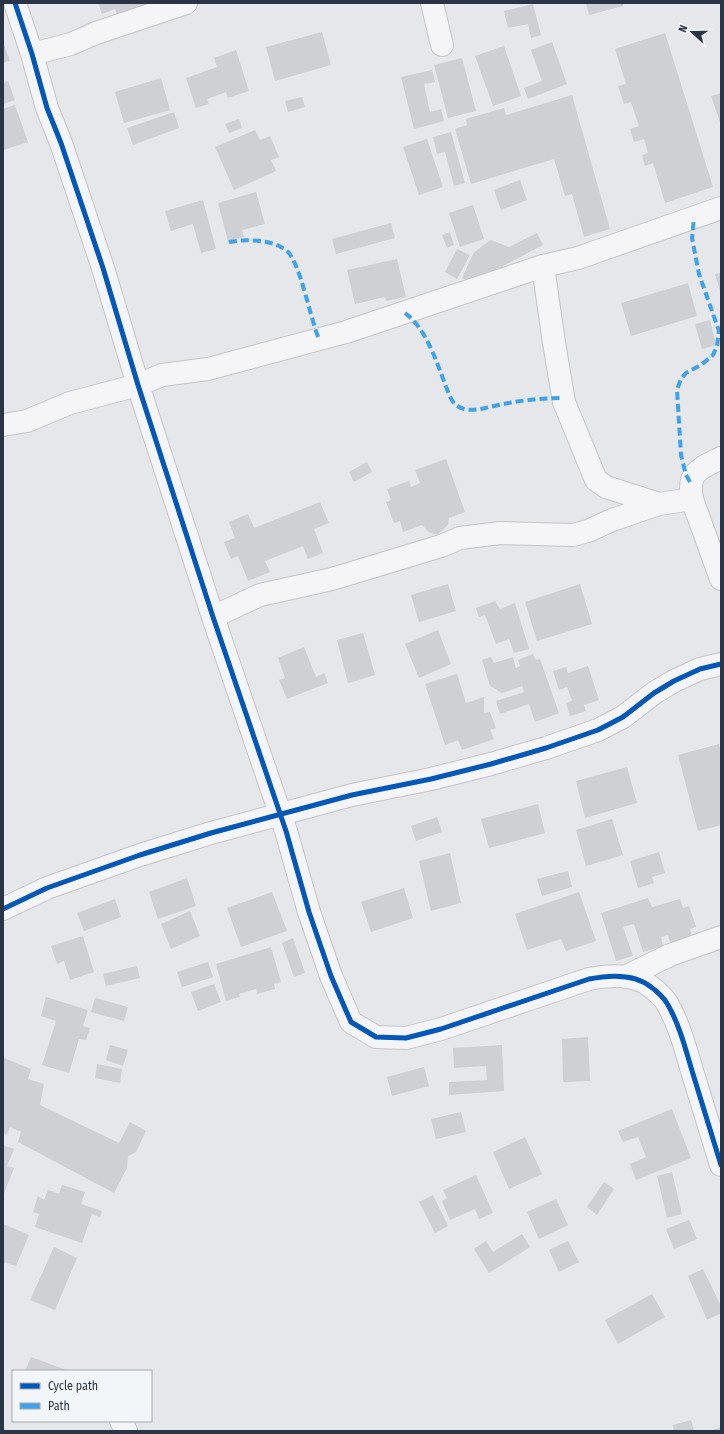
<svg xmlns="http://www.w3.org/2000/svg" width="724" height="1434" viewBox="0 0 724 1434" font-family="'Fira Sans Condensed',sans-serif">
	<rect width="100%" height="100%" fill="#e5e7ea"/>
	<path fill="#ced0d3" d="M98 3H152L118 17 115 9 102 14Z
		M586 3H623V6L589 15Z
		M533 4 541 35 531 38 528 24 508 28 504 11Z
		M322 32 331 65 275 81 266 47Z
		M665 33 713 187 665 203 653 163 645 166 642 155 648 153 644 139 634 142 630 129 639 126 631 102 624 104 618 86 626 84 615 49Z
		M3 42 10 61 3 63Z
		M552 42 567 84 528 99 524 88 542 81 531 50Z
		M504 46 521 96 493 106 475 56Z
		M236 50 249 91 228 98 226 92 207 99 209 104 196 108 186 78 217 67 214 58Z
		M462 58 476 111 448 118 434 65Z
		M432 70 435 82 424 84 430 112 441 109 444 121 414 129 401 77Z
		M161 78 170 110 124 123 115 92Z
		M8 81 15 100 3 104V83Z
		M721 93V125L711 96Z
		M572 95 610 229 584 237 572 194 565 196 554 159 471 184 455 129 467 125 466 119 504 108 506 115Z
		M302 97 305 107 288 112 285 101Z
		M15 105 28 142 3 150V109Z
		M174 112 179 128 133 145 127 128Z
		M239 119 242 128 229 133 225 124Z
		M255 130 260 140 270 136 279 157 271 160 276 171 234 190 215 147Z
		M451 132 465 183 454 186 445 152 437 154 433 137Z
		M427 139 443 187 419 195 403 147Z
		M520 180 527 200 501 210 494 190Z
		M256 192 265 224 242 230 244 237 228 241 218 203Z
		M203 200 216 249 201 253 193 224 171 231 165 211Z
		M473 205 484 239 460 247 449 213Z
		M391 223 395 238 336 254 332 239Z
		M450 232 454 245 447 248 442 235Z
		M537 233 543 245 503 266 502 276 481 286 462 278 474 252 491 240 509 247Z
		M457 249 470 255 457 279 445 272Z
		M397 259 406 297 386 301 385 297 355 304 347 270Z
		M721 273V294L715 274Z
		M688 283 697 316 631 336 621 303Z
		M710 320 716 345 702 349 695 324Z
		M446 459 465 512 449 518 448 525 437 535 429 532 422 525 403 532 400 521 394 523 386 502 391 500 387 489 409 481 411 487 420 483 415 470Z
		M367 462 372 472 354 482 349 472Z
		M320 502 329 523 314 529 323 553 308 559 303 546 265 561 270 572 248 581 238 556 231 559 224 542 235 538 229 522 248 514 254 528Z
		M448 584 456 611 419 622 411 595Z
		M580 584 592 624 537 641 525 602Z
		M495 601 500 609 515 603 529 649 514 653 509 639 496 644 485 615 479 617 476 608Z
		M438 630 451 664 419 678 405 644Z
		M363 633 375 675 348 683 337 640Z
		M304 647 316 677 324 673 328 683 287 699 279 680 285 678 278 658Z
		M533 654 536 660 540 659 559 713 535 722 529 704 500 714 496 701 524 692 522 686 502 693 490 686 482 660 491 657 494 663 513 657 516 668 520 666 518 660Z
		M588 666 599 700 584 705 586 711 570 716 566 703 572 701 567 687 559 690 553 671 566 667 568 673Z
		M457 674 466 703 484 697V713L490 712 496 728 490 730 494 739 462 750 458 740 445 745 425 684Z
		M719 744 721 753V825L698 831 678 755Z
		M627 767 637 803 585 818 576 781Z
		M538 804 545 833 489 848 481 819Z
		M437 817 442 832 416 841 411 826Z
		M612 819 623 855 586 866 576 830Z
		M659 852 665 873 652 877 654 883 638 888 630 861Z
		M450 853 461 903 431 911 419 861Z
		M568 871 572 887 542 896 537 879Z
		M187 878 196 906 158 919 149 892Z
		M404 888 413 918 371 932 361 902Z
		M272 892 287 931 241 947 227 908Z
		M579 892 596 941 566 951 561 939 527 950 515 914Z
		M648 898 652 907 680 899 683 908 689 906 696 927 690 929 693 940 671 946 668 935 661 937 663 946 643 952 634 924 623 927 633 956 616 961 601 913Z
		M115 899 121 917 84 931 77 913Z
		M190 911 200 936 171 949 161 924Z
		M83 936 94 972 70 980 64 961 57 964 51 946Z
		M293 938 305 973 294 977 282 943Z
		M271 947 281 982 274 984 275 989 257 994 256 989 239 994 240 997 226 1001 216 964Z
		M208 962 213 977 182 987 177 972Z
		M137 966 140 978 106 986 103 974Z
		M214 984 221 1002 198 1011 191 992Z
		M46 997 88 1010 83 1026 90 1028 86 1040 79 1039 69 1073 42 1065 56 1021 41 1016Z
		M95 998 128 1007 124 1021 91 1012Z
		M588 1037 590 1081 563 1082 562 1039Z
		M110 1045 128 1050 123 1066 106 1060Z
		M502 1045 504 1091 449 1095V1082L487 1080 486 1066 454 1068 453 1048Z
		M4 1058 31 1069 28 1079 44 1084 40 1105 119 1143 130 1122 146 1131 136 1152 128 1156 127 1168 114 1193 18 1142 21 1132 10 1127 7 1135 3 1133V1061Z
		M97 1064 122 1069 120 1083 95 1078Z
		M424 1067 429 1086 392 1096 387 1077Z
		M672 1109 691 1158 636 1180 630 1164 646 1157 638 1137 623 1142 618 1131Z
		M461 1112 466 1132 436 1139 431 1119Z
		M525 1137 542 1174 509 1189 493 1152Z
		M3 1145 14 1149 7 1166 14 1168 3 1196Z
		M672 1172 682 1214 667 1218 657 1176Z
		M476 1175 493 1213 479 1219 475 1209 450 1220 442 1201 447 1198 443 1190Z
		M604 1182 614 1189 597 1215 587 1207Z
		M62 1185 85 1192 81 1204 102 1211 100 1217 92 1214 82 1243 35 1227 39 1214 33 1212 38 1196 44 1200 48 1190 59 1194Z
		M433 1195 448 1226 435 1233 419 1202Z
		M556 1199 568 1225 539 1239 527 1212Z
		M689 1220 697 1239 674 1249 666 1229Z
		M3 1224 29 1235 16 1266 5 1262 3 1265Z
		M522 1234 530 1247 489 1273 474 1249 486 1241 493 1252Z
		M568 1241 579 1262 559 1272 549 1250Z
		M54 1247 77 1258 55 1310 30 1300Z
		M703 1269 721 1306V1313L707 1320 688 1276Z
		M652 1294 665 1317 618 1344 605 1320Z
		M31 1357 69 1371H25Z
		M691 1420 694 1431H674L673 1425Z
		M721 1427V1431H710Z"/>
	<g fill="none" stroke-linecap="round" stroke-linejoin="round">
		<g stroke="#c3c5c8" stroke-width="24">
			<path id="minor" d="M15 3 32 54 47 108 61 143 103 268 138 385 213 617 286 831 309 912 331 976 351 1022 376 1037 406 1038 441 1029 589 979C609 975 634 973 651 987 657 991 665 999 668 1005 680 1026 686 1051 693 1074 702 1104 712 1135 721 1165
				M432 3 442 45
				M32 54 71 44 96 33 186 3
				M543 266 554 343 564 402 596 480 606 487 659 504
				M3 425 27 421 70 403 138 385 162 375 208 369 346 332 543 266 578 258 721 208
				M721 458C699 469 687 472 692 499L721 579
				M213 617 260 595 332 579 441 546 460 538 500 533 573 535 588 531 612 520 659 504 692 499
				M3 909 47 888 140 855 211 833 352 795 431 779 491 764 546 748 598 730 623 717 654 693 674 681 700 669 721 664
				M625 977 670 955 721 937
				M121 1421 126 1431"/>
		</g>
		<use href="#minor" stroke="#f5f5f7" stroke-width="22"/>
		<path stroke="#3ea3ec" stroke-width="4" stroke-dasharray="8 4" stroke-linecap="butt" d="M229 242C246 239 274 239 288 252 301 266 310 318 319 339
			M405 313C429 331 438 368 449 394 452 402 456 407 464 409 478 412 490 406 504 404 523 400 543 398 563 398
			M690 482 686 475 681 455 677 390 681 379 686 373 701 365 713 355 717 346 719 331 699 274 692 238 694 218"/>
		<g stroke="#f3f6f9" stroke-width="8">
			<path id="cycleway" d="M15 3 32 54 47 108 61 143 103 268 138 385 213 617 286 831 309 912 331 976 351 1022 376 1037 406 1038 441 1029 589 979C609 975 634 973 651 987 657 991 665 999 668 1005 680 1026 686 1051 693 1074 702 1104 712 1135 721 1165
				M3 909 47 888 140 855 211 833 352 795 431 779 491 764 546 748 598 730 623 717 654 693 674 681 700 669 721 664"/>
		</g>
		<use href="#cycleway" stroke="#0057b8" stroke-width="5"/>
	</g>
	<rect width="724" height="1434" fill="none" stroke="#293547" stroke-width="8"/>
	<rect x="12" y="1370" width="140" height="52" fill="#f3f6f9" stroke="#a2a9b2"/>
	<rect x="20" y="1383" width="20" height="6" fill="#0057b8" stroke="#a2a9b2"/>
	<text x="48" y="1390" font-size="12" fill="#293547">Cycle path</text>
	<rect x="20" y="1403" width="20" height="6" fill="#3ea3ec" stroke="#a2a9b2"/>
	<text x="48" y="1410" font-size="12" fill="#293547">Path</text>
	<g transform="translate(692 32) rotate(291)" stroke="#f3f6f9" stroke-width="3" paint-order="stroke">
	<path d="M0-3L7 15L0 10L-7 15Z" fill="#293547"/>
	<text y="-6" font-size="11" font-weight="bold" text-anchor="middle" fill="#293547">N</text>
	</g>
</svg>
